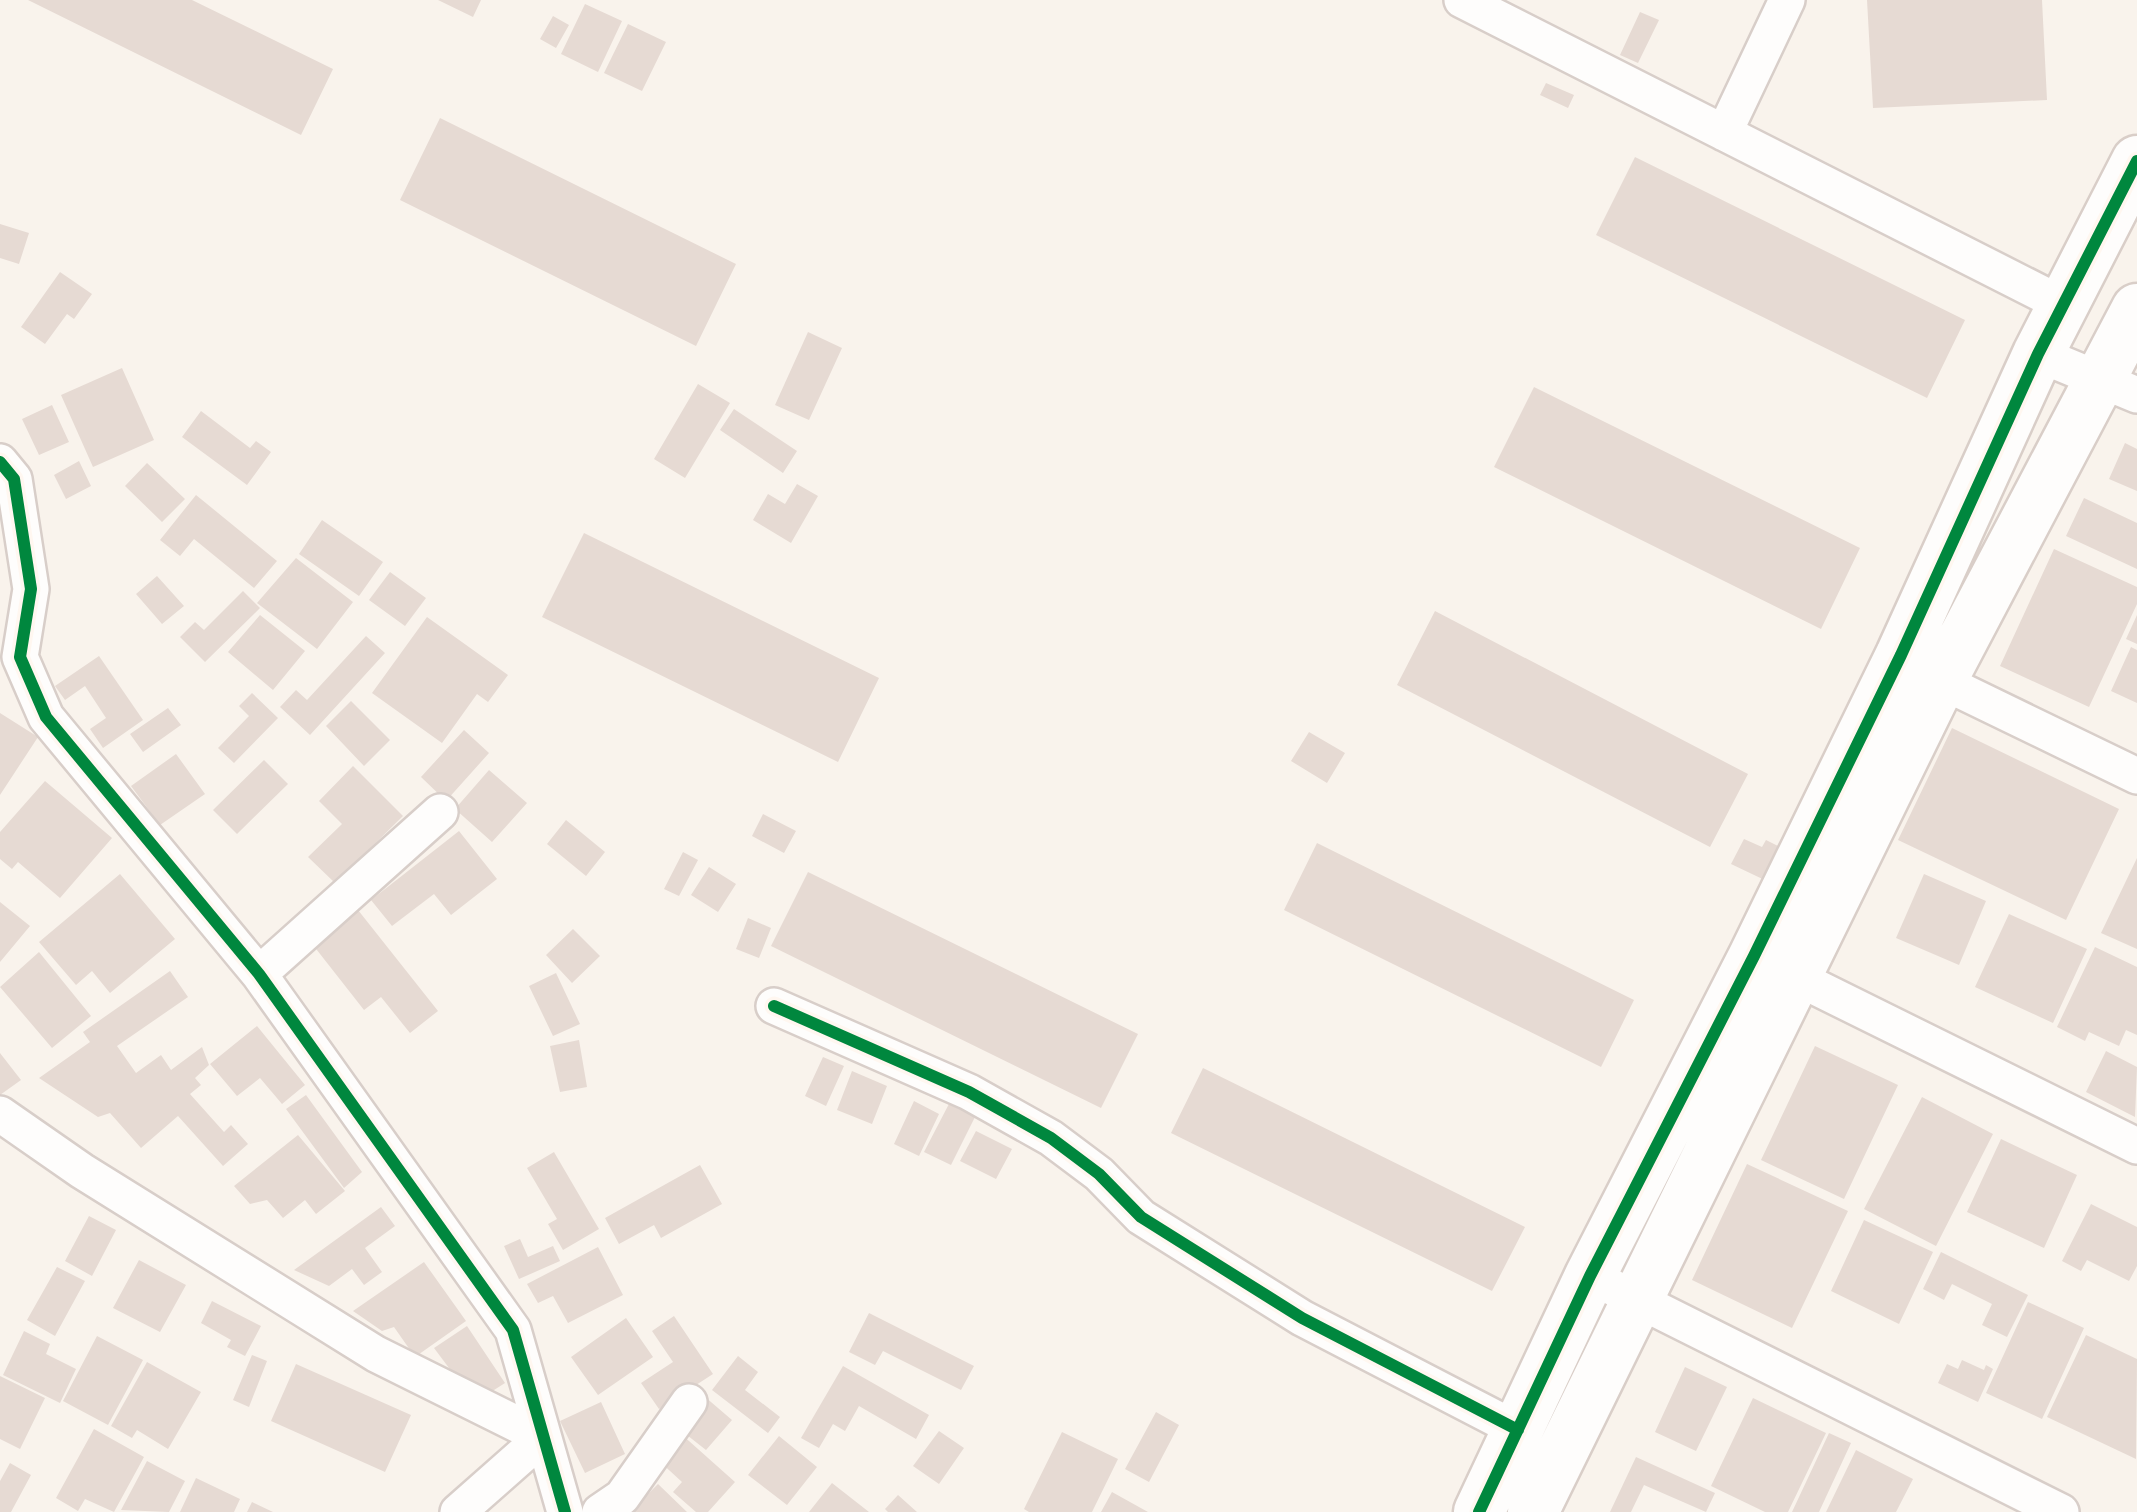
<svg xmlns="http://www.w3.org/2000/svg" width="2137" height="1512" viewBox="0 0 2137 1512" font-family="'Nunito Sans',sans-serif">
	<rect width="100%" height="100%" fill="#f9f3ec"/>
	<path fill="#e6dad3" d="M28 0H192L333 69 301 135Z
		M438 0H481L473 17Z
		M1867 0H2042L2047 100 1873 108Z
		M585 4 622 21 598 72 561 54Z
		M1640 12 1659 20 1638 63 1620 55Z
		M553 16 569 25 556 48 540 39Z
		M628 24 666 42 642 91 604 73Z
		M1546 83 1574 95 1568 108 1540 95Z
		M440 118 736 264 696 346 400 200Z
		M1635 157 1965 320 1927 398 1596 235Z
		M0 224 29 233 19 264 0 258Z
		M60 272 92 294 74 319 67 314 45 344 21 327Z
		M808 332 842 348 809 420 775 405Z
		M122 368 154 440 93 467 61 395Z
		M698 384 730 403 685 478 654 459Z
		M1534 387 1860 548 1821 629 1494 467Z
		M52 405 69 442 39 455 22 419Z
		M734 409 797 451 783 473 720 430Z
		M201 411 250 448 256 441 271 452 247 485 182 437Z
		M2125 443 2137 449V491L2109 479Z
		M79 461 91 486 66 499 54 475Z
		M147 463 185 499 162 522 125 486Z
		M797 484 818 496 791 543 753 520 768 494 785 504Z
		M196 495 277 561 254 588 194 539 180 556 160 540Z
		M2084 498 2137 523V569L2066 536Z
		M322 520 383 562 359 596 299 554Z
		M584 533 879 678 838 762 542 617Z
		M2054 549 2137 587V604L2089 707 2000 666Z
		M296 558 353 602 317 649 257 603Z
		M390 572 426 598 405 626 369 600Z
		M157 576 184 606 162 624 136 594Z
		M243 591 260 608 205 662 180 637 195 622 204 630Z
		M1435 611 1748 774 1710 847 1397 685Z
		M260 615 305 651 273 690 228 652Z
		M2137 615V644L2126 639Z
		M427 617 508 675 488 702 477 694 442 743 372 693Z
		M366 636 385 653 310 735 280 707 296 690 307 700Z
		M2131 647 2137 650V703L2111 691Z
		M99 656 143 720 103 748 90 729 106 718 85 686 65 700 55 686Z
		M252 693 278 718 234 763 218 748 249 716 239 706Z
		M351 701 390 740 364 766 326 726Z
		M168 708 181 725 143 752 130 734Z
		M0 713 38 737 0 795Z
		M1952 728 2119 809 2066 920 1898 840Z
		M464 730 489 753 446 801 421 777Z
		M1309 732 1345 753 1327 783 1291 761Z
		M176 754 205 794 160 825 131 786Z
		M264 760 288 784 237 834 213 810Z
		M353 766 403 816 335 883 308 857 342 824 319 801Z
		M489 770 527 803 492 842 455 809Z
		M45 781 112 838 60 898 18 862 12 869 0 859V832Z
		M763 814 796 831 784 853 752 836Z
		M566 820 605 852 586 876 547 844Z
		M459 831 497 879 451 915 434 894 392 926 371 900Z
		M1744 839 1762 847 1766 840 1788 851 1773 884 1731 864Z
		M1317 843 1634 1000 1601 1067 1284 910Z
		M683 852 698 860 679 896 664 889Z
		M2137 858V949L2101 933Z
		M709 867 736 884 718 912 691 895Z
		M808 872 1138 1034 1101 1108 771 946Z
		M120 874 175 939 110 993 92 971 76 985 39 942Z
		M1924 874 1986 901 1959 965 1896 938Z
		M0 902 30 926 0 962Z
		M358 910 438 1011 410 1033 381 997 364 1010 313 945Z
		M2009 914 2087 949 2053 1023 1975 987Z
		M748 918 771 928 759 958 736 949Z
		M573 929 600 956 572 983 546 955Z
		M2095 947 2137 967V1035L2126 1030 2119 1046 2089 1032 2085 1041 2057 1027Z
		M39 952 91 1016 52 1048 0 987Z
		M170 971 188 997 117 1046 136 1073 161 1055 171 1070 202 1047 209 1065 195 1078 201 1085 190 1094 224 1132 231 1125 248 1144 223 1166 178 1116 141 1148 110 1113 98 1117 39 1078 90 1042 83 1032Z
		M556 973 580 1024 553 1036 529 986Z
		M257 1026 305 1085 282 1104 260 1078 237 1096 210 1064Z
		M579 1040 587 1087 560 1092 550 1046Z
		M1815 1046 1898 1085 1844 1199 1761 1160Z
		M2106 1051 2137 1067 2135 1117 2086 1092Z
		M0 1053 21 1080 0 1095Z
		M823 1057 844 1066 826 1106 805 1096Z
		M1203 1068 1525 1227 1492 1291 1171 1133Z
		M852 1071 887 1086 872 1124 837 1110Z
		M306 1095 362 1172 344 1188 286 1109Z
		M1922 1097 1993 1134 1936 1246 1864 1209Z
		M951 1100 977 1113 951 1165 924 1152Z
		M914 1101 939 1114 919 1156 894 1144Z
		M976 1131 1012 1149 996 1179 960 1161Z
		M298 1135 345 1191 316 1214 305 1200 283 1218 267 1200 250 1204 234 1186Z
		M2001 1139 2077 1175 2044 1248 1967 1212Z
		M554 1152 599 1229 563 1250 548 1224 557 1219 527 1168Z
		M1747 1164 1848 1211 1792 1328 1692 1280Z
		M700 1165 722 1204 661 1238 654 1225 619 1244 605 1218Z
		M2091 1204 2137 1227V1266L2129 1281 2087 1260 2081 1271 2062 1261Z
		M381 1207 395 1226 365 1248 382 1272 364 1285 352 1269 329 1286 294 1270Z
		M89 1216 116 1230 92 1276 65 1261Z
		M1864 1220 1933 1252 1899 1324 1831 1291Z
		M520 1239 528 1257 553 1246 560 1261 519 1279 504 1246Z
		M598 1247 623 1295 568 1323 553 1296 538 1303 527 1284Z
		M1941 1252 2028 1295 2007 1337 1982 1325 1992 1304 1952 1284 1944 1300 1923 1289Z
		M139 1260 186 1285 160 1332 113 1308Z
		M424 1262 466 1321 415 1357 394 1327 382 1331 353 1311Z
		M57 1267 85 1281 55 1336 27 1320Z
		M212 1301 261 1326 245 1356 227 1347 231 1340 201 1323Z
		M2028 1302 2084 1328 2042 1419 1986 1393Z
		M869 1313 974 1366 961 1390 883 1351 875 1365 849 1352Z
		M674 1316 713 1374 659 1409 641 1383 673 1362 652 1331Z
		M626 1318 653 1357 598 1395 571 1357Z
		M467 1326 505 1383 480 1399 461 1384 434 1348Z
		M24 1331 50 1344 46 1354 76 1369 60 1403 3 1375Z
		M2086 1335 2137 1359 2136 1459 2047 1417Z
		M97 1336 143 1360 108 1425 63 1401Z
		M252 1355 267 1361 249 1407 233 1400Z
		M738 1356 758 1372 745 1390 780 1417 768 1433 712 1390Z
		M1962 1360 1984 1370 1986 1365 1993 1369 1978 1402 1938 1383 1947 1364 1958 1369Z
		M147 1362 201 1392 168 1449 137 1430 132 1438 111 1426Z
		M296 1364 411 1415 385 1472 271 1421Z
		M843 1366 929 1415 916 1439 859 1406 845 1431 833 1424 819 1448 801 1438Z
		M1685 1367 1727 1387 1696 1451 1655 1432Z
		M0 1376 45 1398 20 1449 0 1439Z
		M704 1396 732 1420 706 1450 678 1428Z
		M1753 1398 1826 1433 1788 1512H1765L1711 1486Z
		M601 1402 625 1454 585 1473 560 1421Z
		M1156 1412 1179 1425 1149 1482 1125 1469Z
		M94 1429 144 1457 114 1512 85 1499 78 1511 56 1498Z
		M939 1431 964 1448 939 1484 913 1466Z
		M1062 1432 1118 1459 1092 1512H1029L1024 1509Z
		M680 1433 735 1482 708 1512H696L673 1492 682 1482 657 1459Z
		M1829 1433 1851 1443 1819 1512H1792Z
		M779 1436 817 1467 787 1505 748 1475Z
		M1856 1450 1913 1479 1896 1512H1826Z
		M1636 1457 1715 1493 1706 1512 1644 1485 1631 1512H1610Z
		M147 1461 185 1481 169 1512 121 1510Z
		M10 1463 31 1475 11 1512H0V1481Z
		M196 1478 240 1499 234 1512H180Z
		M832 1483 869 1512H809Z
		M658 1484 687 1512H630Z
		M1112 1492 1148 1512H1101Z
		M898 1495 917 1512H888L885 1509Z
		M252 1502 273 1512H247Z"/>
	<g fill="none" stroke-linecap="round" stroke-linejoin="round">
		<g stroke="#d8cec9" stroke-width="40">
			<path id="street" d="M1462 0 2064 305
				M1724 133 1787 0
				M2038 354 2137 395
				M0 462 14 479 31 589 20 657 46 717 259 974 513 1330 565 1512
				M1923 669 1941 681 2137 776
				M1777 968 2137 1146
				M259 974 440 812
				M774 1006 969 1092 1051 1138 1099 1174 1141 1217 1302 1318 1518 1430
				M0 1114 82 1171 376 1354 543 1437 458 1512
				M1590 1276 2061 1512
				M600 1512 622 1497 689 1402"/>
		</g>
		<g stroke="#d9cec8" stroke-width="55">
			<path id="secondary" d="M1479 1512 1590 1276 1754 956 1901 655 2038 354 2137 161
				M1533 1512 1941 681 2137 309"/>
		</g>
		<use href="#street" stroke="#fefdfc" stroke-width="35"/>
		<use href="#secondary" stroke="#fefdfc" stroke-width="50"/>
		<g stroke="#fff7f0" stroke-width="19">
			<path id="cycleway" d="M0 462 14 479 31 589 20 657 46 717 259 974 513 1330 565 1512
				M774 1006 969 1092 1051 1138 1099 1174 1141 1217 1302 1318 1518 1430
				M1479 1512 1590 1276 1754 956 1901 655 2038 354 2137 161"/>
		</g>
		<use href="#cycleway" stroke="#00873e" stroke-width="12"/>
	</g>
</svg>
